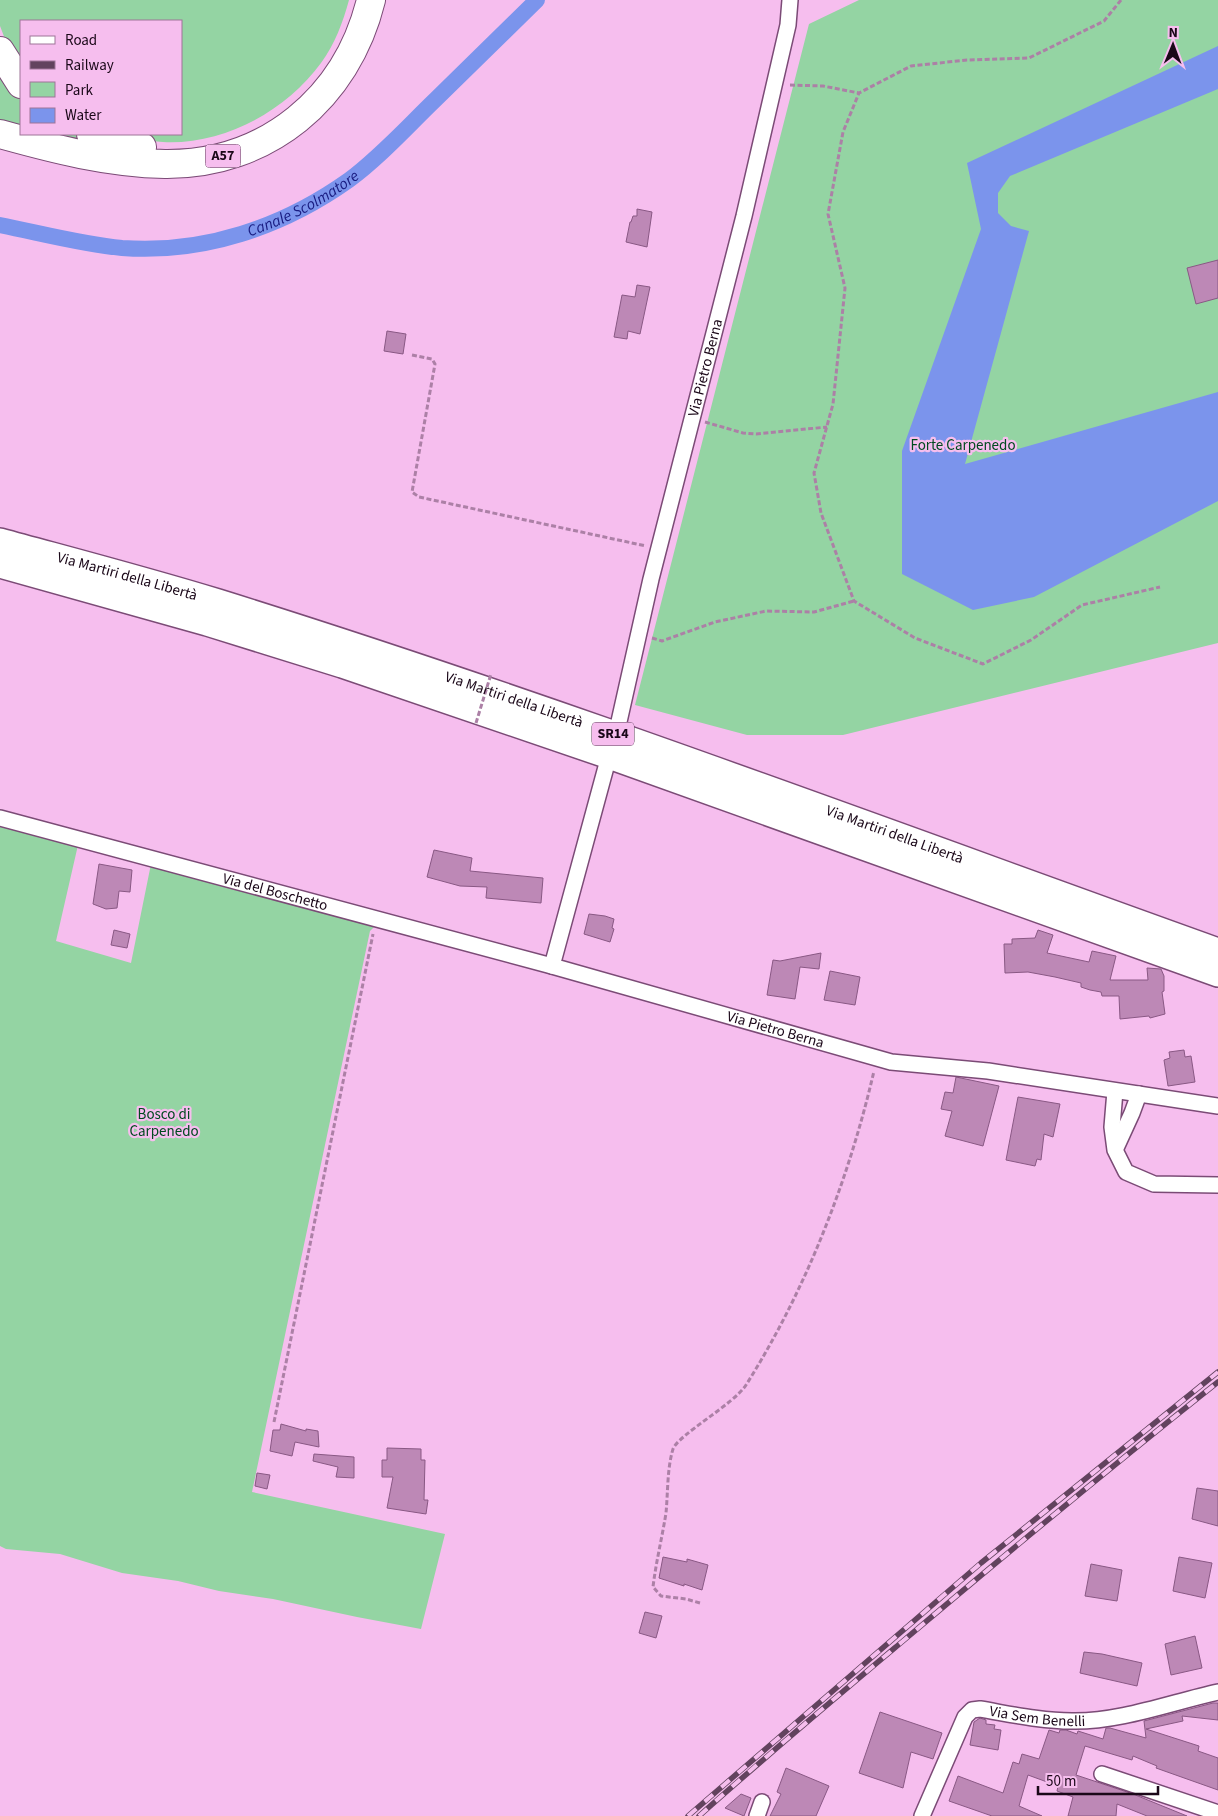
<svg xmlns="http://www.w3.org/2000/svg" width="1218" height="1816" viewBox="0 0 1218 1816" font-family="'Source Sans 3',sans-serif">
	<rect width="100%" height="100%" fill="#f6beee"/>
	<path fill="#94d4a3" d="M0 0H349C343 22 335 44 321 63 286 111 224 145 163 142 147 141 132 137 117 134H181V21H21V65L5 39 0 26Z
		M365 0H367C362 17 357 34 349 50 306 133 219 166 129 158 85 154 43 141 0 129V61L21 89V134C35 134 67 131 78 134 84 136 90 140 96 142 113 149 132 155 151 157 229 164 310 119 347 50 355 34 360 17 365 0Z
		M859 0H1218V643L843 735H747L635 705 809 24Z
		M0 823 78 845 56 941 131 963 151 864 376 925 370 931 252 1492 445 1534 421 1629 357 1617 273 1599 219 1591 178 1581 122 1573 60 1554 6 1549 0 1546Z"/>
	<path fill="#7b94ec" d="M1218 46V89L1010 176 998 193V213L1011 226 1029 231 965 464 1218 392V501L1034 597 973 610 902 574V451L981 229 967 163Z"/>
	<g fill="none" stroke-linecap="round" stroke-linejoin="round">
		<path stroke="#7b94ec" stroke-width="16" id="s1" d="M0 225C40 233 81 244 122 248 204 254 283 227 349 180 380 157 407 127 435 100 469 67 503 33 537 0"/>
	</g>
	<path fill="#bd88b6" stroke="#895884" d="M637 209 652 212 647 247 626 242 630 222H631L633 216H637Z
		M1218 260V298L1196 304 1187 268Z
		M637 285 650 287 640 334 628 331 627 339 614 337 622 295 635 297Z
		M387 331 406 334 403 354 384 351Z
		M434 850 472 858 470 871 543 878 541 903 486 898 487 887 460 886 427 877Z
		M99 864 132 870 130 892 119 891 117 908 106 909 93 904Z
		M589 914 605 916 614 919 612 928 614 929 610 942 584 934Z
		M114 930 130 934 127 948 111 945Z
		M1038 930 1053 935 1047 953 1089 962 1092 951 1116 956 1110 980H1148L1147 968 1161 969 1164 976V991L1162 992 1165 1014 1150 1018 1149 1016 1120 1019 1119 996H1102L1101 992 1090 990 1081 987V983L1055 977 1028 972 1005 973 1004 944H1012V939L1035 938Z
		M821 953 819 969 800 967 795 999 767 995 773 960 780 961Z
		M830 971 860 977 855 1005 824 1000Z
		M1184 1050 1185 1057 1191 1056 1195 1082 1168 1086 1164 1060 1170 1058 1169 1052Z
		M956 1077 999 1086 983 1146 945 1136 952 1111 941 1109 945 1092 953 1093Z
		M1018 1097 1060 1104 1053 1137 1044 1134 1041 1160 1037 1159 1035 1166 1006 1160Z
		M281 1424 306 1431V1429L318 1431 319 1447 295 1442 292 1456 270 1451 273 1430H280Z
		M387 1448 421 1449V1460H425L424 1500H428L426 1514 387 1508 393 1477H382V1460H387Z
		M314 1454 354 1457V1478L336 1477 338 1467 313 1461Z
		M257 1473 270 1475 267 1489 255 1486Z
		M1197 1488 1218 1491V1526L1192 1519Z
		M663 1557 687 1562V1559L708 1565 702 1590 684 1584V1586L659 1578Z
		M1179 1557 1212 1563 1205 1598 1173 1591Z
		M1091 1564 1122 1570 1117 1601 1085 1596Z
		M645 1612 662 1616 656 1638 639 1633Z
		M1195 1636 1202 1668 1171 1675 1165 1644Z
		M1084 1652 1102 1654 1142 1663 1137 1686 1080 1673Z
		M1213 1703H1218V1720L1182 1716 1183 1721 1146 1729 1199 1746 1198 1751 1218 1758V1790L1156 1768 1157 1766 1133 1756 1132 1760 1085 1746 1076 1775 1133 1794 1187 1816H1147L1117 1804 1116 1816H1068L1073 1797 1057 1791 1058 1786 1028 1775 1019 1806 1042 1816H992L949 1801 958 1776 1003 1793 1013 1762 1019 1764 1022 1754 1039 1759 1049 1730 1059 1733 1060 1730H1066L1077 1734 1078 1731 1103 1739 1106 1728H1110L1146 1738 1144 1721Z
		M880 1712 942 1733 933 1759 911 1752 903 1788 859 1773Z
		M980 1718 986 1720V1724L995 1725 994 1729 1001 1730 998 1750 970 1745 974 1722Z
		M786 1768 829 1786 816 1816H770L781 1794 777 1792Z
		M741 1794 751 1798 744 1816 725 1808Z"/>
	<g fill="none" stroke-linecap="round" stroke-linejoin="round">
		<g stroke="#7b4b76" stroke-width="18">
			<g id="street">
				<path id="s2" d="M616 735 651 579 744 216 788 25 790 0"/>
				<path id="s3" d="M609 756 552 966 891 1062 988 1071 1218 1106"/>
				<path id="s4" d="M0 818 552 966"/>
				<path d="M1115 1091 1112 1127 1115 1150 1126 1172 1154 1184 1218 1185"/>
				<path d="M1116 1148 1132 1113 1139 1094"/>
				<path d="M1102 1774 1218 1813"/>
				<path d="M757 1816 762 1802"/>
				<path id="s5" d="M922 1816 965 1717 972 1710 980 1709C1010 1714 1041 1721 1072 1721 1120 1722 1172 1702 1218 1692"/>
			</g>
		</g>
		<g stroke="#7b4b76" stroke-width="28">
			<g id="primary">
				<path id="s6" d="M0 541C73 561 146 580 218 602 555 707 886 832 1218 951"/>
				<path d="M0 565 207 623 342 665 609 756 1218 974"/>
			</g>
		</g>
		<g stroke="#7b4b76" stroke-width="30">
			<path id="highway" d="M0 51 21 84
				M0 134C54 149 108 163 165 164 267 165 347 98 371 0
				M91 134 113 142 142 147"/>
		</g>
		<path stroke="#ac80a6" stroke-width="3" stroke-dasharray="5 2.5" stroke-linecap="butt" d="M1121 0 1104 21 1029 58 967 60 911 66 859 93 843 132 828 214 845 288 833 404 814 473 821 513 854 601 915 638 983 664 1031 640 1082 605 1160 587
			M790 85 823 86 859 93
			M412 355 432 359 435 364 412 492 419 497 646 546
			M705 422 743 433 756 434 827 427
			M652 638 662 641 715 622 766 611 814 612 854 601
			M274 1422 373 934
			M700 1603 686 1599 661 1596 653 1587C656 1562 662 1538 666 1513 668 1492 667 1469 673 1449 678 1435 734 1404 746 1385 806 1290 849 1179 874 1071"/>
		<use href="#street" stroke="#fff" stroke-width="15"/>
		<use href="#primary" stroke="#fff" stroke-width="25"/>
		<use href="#highway" stroke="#fff" stroke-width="28"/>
		<g stroke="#62435e" stroke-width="5.5">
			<path id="rail" d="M688 1816 981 1563 1218 1372
				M699 1816C766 1756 834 1699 903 1641 1007 1553 1111 1467 1218 1382"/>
		</g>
		<use href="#rail" stroke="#f6beee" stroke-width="4" stroke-dasharray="11" stroke-linecap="butt"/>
		<path stroke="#ac80a6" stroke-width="3" stroke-dasharray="5 2.5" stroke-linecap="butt" d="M476 723 491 674"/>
	</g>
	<g text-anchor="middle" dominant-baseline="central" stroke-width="4.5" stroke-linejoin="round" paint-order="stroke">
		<g fill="#f6beee" stroke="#5c3e58" stroke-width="1">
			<rect x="205.5" y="144.5" width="35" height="23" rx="4"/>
			<rect x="592" y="722.5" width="42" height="23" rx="4"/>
		</g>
		<g font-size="14" font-weight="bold" fill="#1a0718">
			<text x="223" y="156">A57</text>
			<text x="613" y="734">SR14</text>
		</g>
		<g font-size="15" fill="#1a0718" stroke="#f6beee">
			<text stroke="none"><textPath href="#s2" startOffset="378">Via Pietro Berna</textPath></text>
			<text stroke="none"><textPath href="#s6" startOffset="132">Via Martiri della Libertà</textPath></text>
			<text stroke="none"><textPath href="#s6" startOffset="538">Via Martiri della Libertà</textPath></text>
			<text stroke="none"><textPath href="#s6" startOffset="942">Via Martiri della Libertà</textPath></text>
			<text stroke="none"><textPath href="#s4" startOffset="285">Via del Boschetto</textPath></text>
			<text stroke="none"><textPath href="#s3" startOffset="450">Via Pietro Berna</textPath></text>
			<text stroke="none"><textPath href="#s5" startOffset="184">Via Sem Benelli</textPath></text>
		</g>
		<g font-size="15" fill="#004a1f" stroke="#f6beee">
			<text x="963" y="445">Forte Carpenedo</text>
			<text x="164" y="1114">Bosco di<tspan x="164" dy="17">Carpenedo</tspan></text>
		</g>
		<g font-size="16" font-style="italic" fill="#191c81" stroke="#f6beee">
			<text stroke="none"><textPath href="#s1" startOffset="314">Canale Scolmatore</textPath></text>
		</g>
	</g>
	<rect x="20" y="20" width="162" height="115" fill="#f6beee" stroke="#9e7598"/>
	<rect x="30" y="36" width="25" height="8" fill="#ffffff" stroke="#9e7598"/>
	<text x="65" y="45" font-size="15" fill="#1a0718">Road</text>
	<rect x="30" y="61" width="25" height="8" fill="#62435e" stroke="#9e7598"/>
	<text x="65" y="70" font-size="15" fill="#1a0718">Railway</text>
	<rect x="30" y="82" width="25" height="15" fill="#94d4a3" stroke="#9e7598"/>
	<text x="65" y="95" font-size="15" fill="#1a0718">Park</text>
	<rect x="30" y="108" width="25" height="15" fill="#7b94ec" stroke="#9e7598"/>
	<text x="65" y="120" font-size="15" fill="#1a0718">Water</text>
	<g transform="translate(1173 45) rotate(1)" stroke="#f6beee" stroke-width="4" paint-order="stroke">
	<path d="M0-4L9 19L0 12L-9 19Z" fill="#1a0718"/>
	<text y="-8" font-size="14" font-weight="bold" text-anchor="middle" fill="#1a0718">N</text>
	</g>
	<path d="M1038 1786v8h120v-8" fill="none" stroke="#1a0718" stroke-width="2.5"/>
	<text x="1046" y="1786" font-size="15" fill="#1a0718" stroke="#f6beee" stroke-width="4" paint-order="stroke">50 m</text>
</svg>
